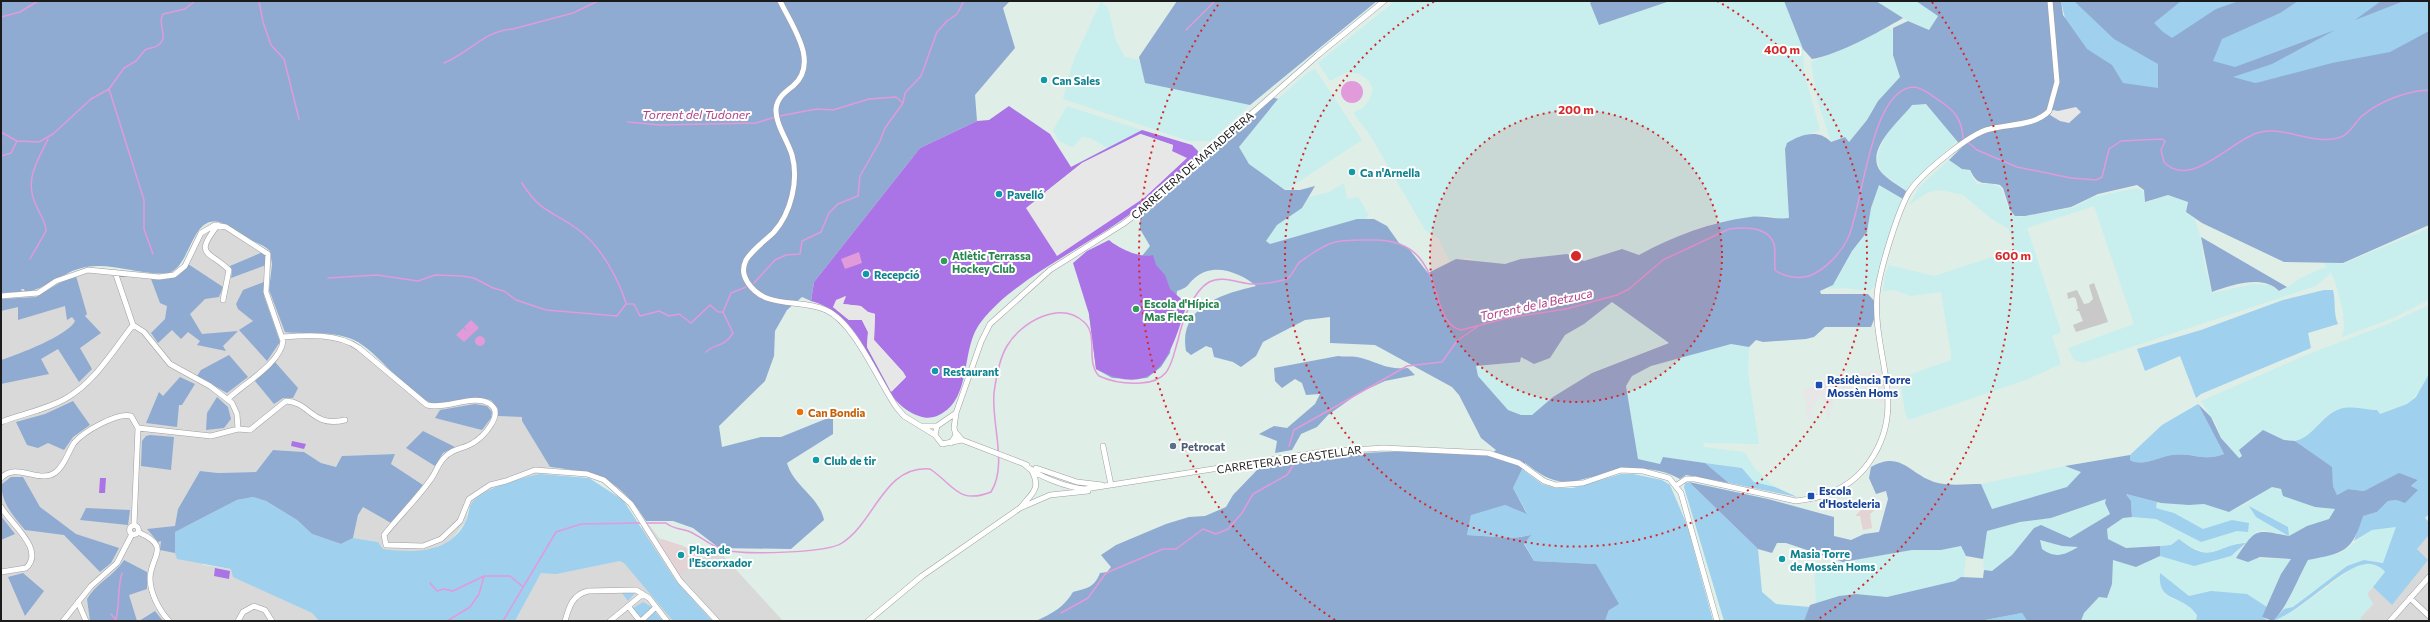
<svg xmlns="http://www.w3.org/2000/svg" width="2430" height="622" viewBox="0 0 2430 622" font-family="Commissioner,sans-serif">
	<rect width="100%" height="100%" fill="#dfeee7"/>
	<path fill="#d8d9d8" d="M212 222 223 223 270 251 272 258 269 286 271 297 306 333H328L354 341 428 402 433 404 482 398 494 402 498 409V416L522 417V421L550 467V475L540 474 485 493 468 509 466 521 453 538 446 543 425 552H407L383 549 378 542 353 538 358 515 363 507 385 520 423 485 391 464 395 454 343 456 336 467 321 463 304 452 273 450 256 472 218 473 200 471 178 509 203 565 231 569 276 596 312 613 319 621H1V293L22 292 21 289 39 290 50 281 87 267 161 274 182 265 198 231Z
		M646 521 660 539 683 546 703 558 718 550 783 621H515L541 573 568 571 620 561Z
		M2429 535V621H2362L2360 618 2373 604 2367 594 2373 587 2392 605 2427 560 2417 549Z"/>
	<path fill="#c9c9c9" d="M2094 283 2108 322 2076 332 2073 325 2083 321 2079 311H2076L2078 308 2076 299 2074 297 2068 299 2067 293 2077 290 2084 304 2089 303 2093 299 2089 285Z"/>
	<path fill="#c8efed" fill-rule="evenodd" d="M1101 1 1108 8 1116 41 1125 57 1139 60 1145 83 1250 105 1211 141H1189L1063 99 1073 62Z
		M1395 1H1592L1590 3 1600 25 1670 1H1784L1803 49 1804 72 1820 130 1787 143 1785 149 1789 218 1781 219 1765 215 1720 222 1687 232 1639 255 1622 249 1584 261 1567 254 1521 259 1505 264 1479 262 1468 258 1456 259 1450 262 1439 239 1425 230 1370 135 1353 113 1364 107 1369 100 1373 90 1369 81 1360 74 1347 72 1330 81 1318 63Z
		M1876 1H1916L1938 15 1929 30 1903 18Z
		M1889 28 1892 30 1893 55 1900 77 1878 101 1867 120 1849 142 1845 137 1831 142 1817 99 1811 62Z
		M1315 69 1362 140 1286 190 1249 164 1239 147 1278 99 1307 73Z
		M1926 103 1957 141 1918 176 1906 191 1881 172 1877 160 1879 151 1885 136 1896 121 1912 105Z
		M1067 106 1142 130 1108 148 1090 138 1082 137 1073 147 1069 146 1058 140 1053 130Z
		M1949 160 1962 169 1969 171 1977 184H1992L2001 188 2009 210 2019 217 2072 208 2094 197 2137 188 2143 191 2145 203 2169 195 2187 202 2186 212 2195 220 2200 235 2205 267 2212 293 2253 284 2270 285 2280 292 2299 279 2320 269 2327 268 2323 261 2343 264 2429 228V300L2391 319 2342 337 2344 328 2343 312 2335 281 2329 270 2330 274 2316 286 2083 363 2074 360 2068 348 2134 324 2094 206 2027 228 2061 332 2052 336 2061 364 2026 380 1908 420 1905 412 1901 386 1903 377 1951 360V354L1941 292 1910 296 1896 290 1883 291 1885 275 1889 265 1934 276 2014 250 2009 229 1993 220 1963 195 1940 190 1927 193 1909 205 1920 186Z
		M1344 183 1347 199 1358 197 1369 215 1366 219 1270 244 1266 241 1277 225 1302 208 1309 197 1329 192Z
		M1879 184 1903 199 1875 286 1869 291 1844 288 1828 289 1839 276 1852 251 1863 239 1869 223 1871 208Z
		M1612 302 1669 342 1592 373 1553 397 1532 415H1521L1508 410 1478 376 1476 366 1520 362 1521 357 1558 346 1565 335 1584 324Z
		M2429 305V374L2420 391 2407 404 2380 414 2363 409H2340L2327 415 2306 438 2295 441 2284 440 2263 430 2239 458 2221 437 2216 424 2201 401 2306 355 2388 324Z
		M1731 344 1749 347 1748 372 1759 444 1703 443 1704 447 1744 452 1756 470 1775 487 1754 482 1742 468 1663 457 1660 464 1638 459 1626 386 1632 376 1651 366Z
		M2065 466 2081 472 2067 487 1992 509 1981 484Z
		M2272 487 2329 509H2335L2329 519 2307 526 2289 536 2263 530 2256 532 2246 543H2237L2212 554 2191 548 2179 539 2171 545 2126 548 2108 539 2107 529 2123 518 2132 517 2156 519 2201 542 2237 531 2248 532 2232 521 2203 529 2174 513 2156 508 2157 502 2189 505 2204 504 2229 512 2248 503 2257 494ZM2250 506 2287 527 2288 535 2284 531Z
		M2107 498 2105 503 2110 514 2070 538 2048 528H2034L2012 555 1992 571 1984 570 1983 559 1987 531 2020 522 2051 518Z
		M2397 527 2383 563 2364 560 2313 591 2293 607 2284 609 2308 560 2340 553 2372 530Z
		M2040 539 2062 546H2079L2062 556 2051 555 2042 549Z
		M1961 546 1966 556 1964 578 1955 581 1887 597 1856 594 1839 596 1816 603 1814 567 1912 550H1941Z
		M2243 547 2236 558 2291 559 2281 574 2267 607 2247 594 2168 597 2188 605 2197 615 2196 621H2081L2084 613 2099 597 2107 598 2112 560 2136 567 2160 556 2179 561 2231 556Z
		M2367 563 2381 568 2385 572 2367 594 2373 604 2360 618 2362 621H2274L2297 609 2354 567Z"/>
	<path fill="#9fd0ee" d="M2061 1H2429V47L2271 86 2123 91 2068 31Z
		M2324 290H2333C2336 302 2333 313 2338 324L2308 333 2311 348 2201 394 2196 398 2180 356 2145 371 2137 349 2201 330 2283 300Z
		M2429 374V514L2425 518 2429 522V535L2417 549 2428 560 2392 605 2373 587 2385 572C2381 567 2373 563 2366 564 2342 566 2302 611 2273 621L2284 609 2293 607 2347 566 2364 560 2383 563 2396 527 2372 530 2354 541 2362 516 2377 512 2388 501 2397 500 2418 480 2399 474 2364 491 2348 489 2337 495 2333 486 2331 467 2295 441C2314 437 2321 415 2340 409 2351 405 2366 410 2377 410L2380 414 2407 404 2416 397Z
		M2198 404 2224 454C2204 462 2193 452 2173 455 2160 457 2143 467 2130 460V455L2162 425Z
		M1705 463 1742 468 1754 482 1775 487 1797 497 1729 483Z
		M1522 469 1542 484 1556 488H1573L1621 474H1633L1662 480 1670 485 1687 525 1713 621H1605L1609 610 1596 564 1534 561 1524 543 1530 535 1514 538 1467 535 1471 514 1505 505 1527 513 1513 488Z
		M540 474 589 478 623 500 676 581 712 621H673L624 563 620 561 556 574 541 573 515 621H319L312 613 233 577 231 569 177 559 175 553V532L237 500 253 497 266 501 297 520 312 534 341 544 353 538 378 542 383 549C414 553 450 554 466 521 469 514 468 508 473 501 486 487 522 478 540 474Z
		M1689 482 1758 549 1762 592 1776 604 1810 607 1804 621H1724L1684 487 1685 483Z
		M2126 494 2157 502 2156 508 2174 513 2203 529 2232 520 2249 523 2248 532 2237 531 2201 542 2156 519 2132 517 2131 501Z
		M2249 506 2288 527 2289 536 2256 517Z
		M2179 539C2212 566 2215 545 2246 543L2231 556 2194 566 2160 556V546L2171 545Z
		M2160 573 2189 596 2211 591 2247 594 2267 607 2262 617 2269 621H2196L2197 615C2194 612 2192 608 2188 606 2174 595 2158 599 2160 573Z
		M635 593 628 601 622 593Z
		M643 602 652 607 640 618 630 610Z
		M655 612 663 621H644Z
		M2022 613 2027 621H1980Z"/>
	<path fill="#8fabd2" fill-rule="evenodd" d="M1 1H1010L1003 8 1015 48 975 95 977 121 920 148 814 282 811 301 802 297 787 310 775 331 774 356 765 381 719 426 722 447 761 437H781L833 416V434L787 463C794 487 819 496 824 520L791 549 719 548 693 528 673 521H646C618 478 600 473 550 467L522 421V417L498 416V409L492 401C471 392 448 411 429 402 404 392 379 352 354 340 331 330 308 335 285 332L269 290 272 264 270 251C262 243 250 241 241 235 234 231 229 225 222 223 191 212 192 265 169 273 142 276 113 262 86 267 63 271 46 290 25 292L24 289H21L22 292 1 293Z
		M1177 1H1377L1250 105 1145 83 1139 57Z
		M1592 1H1670L1599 25 1590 3Z
		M1784 1H1876L1903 18C1877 33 1840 54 1812 59L1803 49Z
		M1916 1H2061L2063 15 2087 49 2112 65 2123 83 2158 88V64L2114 39 2074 1H2181L2154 23 2163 32 2172 38 2216 9 2239 1H2298L2280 13 2222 39 2213 61 2235 67 2335 30 2272 64 2233 77 2255 83 2260 82 2332 63 2390 52 2429 31V225L2343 263 2284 262 2202 223 2186 212 2188 202 2168 195 2145 202 2144 190 2137 185 2098 194 2071 207 2025 216H2015L2010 210 2003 188 2000 185C1984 181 1979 188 1970 170L1962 169 1949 160 1962 147 1926 104 1912 105C1901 120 1863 150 1881 172 1887 179 1898 185 1906 191L1903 199 1879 185 1871 208 1867 232 1852 251 1833 285 1820 291 1821 294H1868L1876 303 1875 317 1871 327H1825L1814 337 1806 339 1763 342 1756 340 1749 347 1731 344 1651 366 1632 376 1626 386 1638 459 1660 464 1663 457 1705 463 1729 483 1686 475 1680 479C1644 459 1608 474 1571 482 1551 483 1540 474 1525 463L1513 488 1527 514 1505 505 1471 515 1467 535 1514 538 1531 535 1524 544 1534 561 1596 564 1619 604 1609 610 1605 621H1036C1053 613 1064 607 1073 592 1087 588 1094 588 1100 573L1107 572 1111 567 1101 555 1116 545 1166 524 1189 517 1205 516 1226 507 1233 495 1258 469 1292 461 1342 454 1406 451 1488 456 1496 450 1481 438 1459 395 1452 387 1375 345 1330 343V317L1305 320 1263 342 1256 356 1241 367 1233 362 1214 357 1212 348 1206 346 1191 355 1186 351C1178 307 1222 294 1256 286 1241 273 1214 262 1196 277 1187 284 1190 287 1177 291L1170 353 1161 367 1147 378 1130 379 1112 378 1096 369 1089 314 1152 270 1142 256 1150 246 1140 229V215L1272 97 1278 99 1239 147 1249 164 1285 190H1300L1315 186 1302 208 1277 225 1266 241 1270 244 1357 219H1374L1387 226 1399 243 1409 249 1428 273 1456 259 1505 264 1521 259 1567 254 1584 261 1622 249 1639 255C1674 236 1710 222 1750 217 1763 215 1776 220 1789 218L1785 149 1787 143C1800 135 1818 128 1831 142L1845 137 1849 142 1867 120 1878 101 1900 77 1893 55V28L1908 21 1929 30 1938 16ZM1612 302 1669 343 1592 373 1553 397 1532 415H1521L1508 410 1478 376 1476 366 1520 362 1521 357 1534 364 1550 358 1565 335 1584 324Z
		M2381 1H2404L2355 20Z
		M2201 237 2287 287 2279 291C2263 274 2231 285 2212 292Z
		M263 252 266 257V265L231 278 232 272 230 266Z
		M188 264 223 287 219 297 205 299 190 314 202 334 238 331 223 346 226 351 197 345 200 341 188 332 181 339 172 330 158 343 151 333 165 319 167 306 160 303 151 279C167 281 180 278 188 264Z
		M76 276 87 314 85 316 101 333 80 348 92 369 79 382 58 349 41 359 49 374 1 384V360C17 355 69 335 75 321L72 317 67 320 65 306 18 320V307L1 311V299L36 297 61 282Z
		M264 282V296L280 342 267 361 239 330 253 321 238 309 236 304 243 290Z
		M229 355 248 377 227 393 197 376 201 370Z
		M1338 356C1344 357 1351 356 1357 357 1377 361 1384 370 1408 368L1415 375 1385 381 1359 393 1328 415 1317 427 1301 434 1292 450 1275 453 1277 441 1259 434 1274 426 1287 428 1315 404 1320 394 1306 395 1302 383 1295 379 1282 388 1275 381 1274 368Z
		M275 362 298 388 293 398H283L274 404 255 381Z
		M180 377 195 384 182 405H179L177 427 146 423 159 392 163 396Z
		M217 397 228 407 231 419 224 428 206 430 207 413Z
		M73 401 90 425 73 437 64 450 48 443 38 448 27 445 16 422 45 414Z
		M475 404 487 406 492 412 491 418 482 430 435 418 440 410Z
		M2198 404 2211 417 2221 438 2239 458 2242 456 2239 450 2263 430 2284 440 2295 441 2332 467 2333 486 2337 495 2348 489 2364 491 2399 473 2418 480 2411 486 2418 490 2405 503 2397 500 2388 501 2377 512 2363 516C2352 552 2344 553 2308 560 2298 578 2287 608 2273 621L2262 617 2281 574 2291 559 2260 557 2248 562 2236 558C2256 528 2254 529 2289 536L2307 526 2329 519 2335 509 2315 507 2283 496 2281 489 2272 487 2229 512 2204 504 2189 505 2161 503 2126 494 2131 501 2132 517 2123 518 2107 529 2108 539 2126 548 2160 546V556L2136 567 2113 560 2112 584 2107 598 2099 597 2084 613 2081 621H2027L2022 613 1980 621H1804L1810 605 1839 596 1856 594 1887 597 1955 581 1961 577 1983 578 1984 570 1992 571 2012 555 2034 528 2041 525 2070 538 2110 514 2105 503 2106 499 2051 518 2020 522 1987 531 1983 559 1966 556 1961 546 1941 550H1912L1843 562 1786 543H1777L1772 553 1758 549 1689 482 1768 499 1834 517V536L1851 540 1864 534 1879 532 1888 499 1886 491 1876 494 1869 478 1871 467C1902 449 1910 476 1938 483 1951 486 1967 484 1981 484L1992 509 2067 487 2081 472 2065 466 2130 455V460C2143 467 2159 457 2172 455 2193 452 2204 462 2224 454ZM2040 540 2062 546 2078 547C2064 555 2056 559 2042 549Z
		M423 431 455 447 443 453 435 466 406 448Z
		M150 435 174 437 171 470 141 466 142 441 146 436Z
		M273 450 304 452 321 463 336 467 342 456 395 454 391 464 423 485 391 523 363 507 358 515 353 538 341 544 312 534 297 520 266 501 253 497 237 500 175 532V553L160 550 161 541 158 542 147 529 175 526 178 509 200 471 218 473 256 472Z
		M11 477H23L40 507 76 534 119 548 111 563 100 572 64 535 25 530C15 518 0 502 2 484Z
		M86 508 130 510 128 525 80 520Z
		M1 516 15 534 1 540Z
		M124 560 147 572V589L129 595 137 621H90L87 599C96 583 114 576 124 560Z
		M23 573 44 591 25 616 8 577Z
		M155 611 163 621H139Z"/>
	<path fill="#ab74e6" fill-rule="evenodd" d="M1009 106 1050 134 1071 167 1142 130 1192 145 1198 151 1197 159C1169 183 1141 208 1110 228 1070 254 1010 284 981 322 960 348 973 399 939 415 933 418 926 419 919 416 869 398 875 319 811 301L814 282 920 148 977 121 989 120ZM1141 134 1173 145 1172 151 1044 193 1082 163ZM845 296 843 304 860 306 868 312 875 314 874 340 903 372 906 377 892 391 867 347 868 332 862 320H849L833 307Z
		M1109 240C1118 248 1141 259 1153 255L1156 265 1165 275 1170 289 1187 304C1171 353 1159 402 1096 369L1089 314 1073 263 1087 251Z
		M292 441 306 444 304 449 291 446Z
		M100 478H106L105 493H99Z
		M215 568 230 571 229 579 214 576Z"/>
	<path fill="#e7e7e7" d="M2076 107 2081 112 2069 123 2060 121 2050 115 2053 110 2058 111Z
		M1140 134 1173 145 1172 151 1187 158 1144 198 1057 256 1026 208 1082 163Z
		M846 296 843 304 861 306 868 312 875 314 874 340 903 372 906 377 891 392 867 347 868 332 862 320H849L833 307 836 300Z
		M1881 370 1886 401 1881 403 1873 397 1870 399 1866 395 1860 373Z
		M1832 380 1855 389 1864 396 1863 398 1847 388 1833 384 1831 387 1833 409H1829L1830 418H1827L1824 399 1820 396 1811 412 1812 419H1807L1803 389 1824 384 1823 381Z"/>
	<path fill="#e4d3d5" d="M1867 504H1873L1876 509 1870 514 1872 528 1863 530 1860 516H1855Z
		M662 539 683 546 703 558 677 577 657 545Z"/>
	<path fill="#e19ada" d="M1341 92a11 11 0 1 1 22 0a11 11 0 1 1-22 0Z
		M859 252 862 263 845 269 841 259Z
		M471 320 479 328 464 342 456 335 463 328 468 332 464 327Z
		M475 341a5 5 0 1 1 10 0a5 5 0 1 1-10 0Z"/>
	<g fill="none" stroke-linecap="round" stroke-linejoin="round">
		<path stroke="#e19ada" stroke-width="1.5" d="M259 1 263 22 271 45 284 59 299 119
			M1 17 20 12 38 1
			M1186 30 1215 1
			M444 63C468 54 485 30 513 29L573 13 598 1
			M109 89 144 200V229L153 254
			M779 116 817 109 833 110 869 99 896 97 903 103
			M628 122 660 125 756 123 775 117
			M1 132 17 141
			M17 141 39 142 53 134 91 99 109 89 124 68 136 61 145 50C149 47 153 49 157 46 171 36 156 26 163 14L185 9 195 1
			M1 156 11 153 17 141
			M522 183C541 214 554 211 580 231 601 247 618 278 626 303
			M30 259 46 231C46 222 39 213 36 205 24 180 37 162 48 139
			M328 278 377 275 418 281 435 275 462 276 474 278 493 288 504 291 516 300 546 310 617 316 626 304H634L640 316 659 311 669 316 679 314 691 323 710 305 718 312H723L733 333C724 348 715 343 706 352
			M754 283 775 260 786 255 800 254 802 241 821 232 829 213 838 204 858 196 860 176 880 141 885 128 903 103 905 93 921 76 937 32 947 21 957 14 964 1
			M723 312 731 293 746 287
			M1289 446 1294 430 1407 366 1442 362 1457 341 1477 327
			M645 523H666C673 529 679 528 688 531 701 536 711 547 725 550 744 555 827 553 842 543 875 522 884 465 930 469 954 485 958 505 991 492 1008 465 991 423 994 393 996 378 999 359 1007 346 1021 322 1060 300 1084 322 1099 335 1085 361 1099 376 1112 382 1126 384 1141 383 1171 381 1171 363 1178 340 1182 322 1192 292 1209 282 1222 275 1238 283 1251 284 1262 284 1277 282 1287 279 1292 275 1294 270 1298 264 1300 261 1306 258 1310 255 1334 238 1343 240 1373 240 1450 239 1425 322 1461 330L1508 318 1566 309 1617 295 1629 289 1663 260 1729 229C1744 227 1768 226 1774 244 1776 252 1774 262 1775 270 1783 277 1799 279 1809 276 1825 270 1841 253 1848 238 1863 206 1870 90 1913 87 1923 87 1933 97 1940 101 1955 111 1962 120 1963 138L1977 150 2017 167 2071 178 2096 180 2102 177 2109 149 2121 141 2162 139 2165 141 2161 150 2164 162C2190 190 2231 141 2257 133 2284 124 2313 147 2341 137 2351 133 2354 123 2362 116 2380 101 2406 91 2429 90
			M430 583 437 591 444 589 453 591 484 576H510L522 586
			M1061 613 1088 598 1106 573 1163 549H1176L1203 529 1216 534 1228 529 1242 513 1253 494 1287 475 1293 466
			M111 614 117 621
			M116 619C120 604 117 589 122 573
			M447 621 470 607 479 594 484 576
			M503 621 556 532 581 524 641 523"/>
		<g stroke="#9f9f9f" stroke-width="6">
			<path id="minor" d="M780 1C792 26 820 63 793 86 785 92 777 98 776 109 775 124 788 141 792 155 799 180 791 213 774 232 765 241 753 249 746 260 742 269 743 275 748 283 766 310 800 298 826 310 855 323 878 381 897 408L904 416 935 435
				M218 225C192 257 211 251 229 270L223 300
				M115 272 133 325 144 332 170 364 210 386 232 403 237 414 238 429
				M1 296 38 293 56 281 88 270 159 277 174 275 185 266 201 233 215 225 226 227 268 254 266 292 283 341C281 363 242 385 228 399
				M282 337C307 335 338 333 359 348L427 405C447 410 474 393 490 404 505 414 483 437 473 443 464 449 452 448 444 458 438 464 436 472 431 479 417 499 399 516 384 535L386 545 423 546 441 539 460 521 469 499 490 485 506 481 535 470 587 474 604 480 631 504 680 581 717 621
				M956 413 937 426 935 435 942 444 962 440
				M1 422C22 414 45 410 65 399 94 383 113 351 133 325
				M922 426H937
				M956 433 962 440 1027 465
				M951 443 956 435 954 428 956 413 981 342 990 324 1050 270 1123 224 1148 205 1318 55 1384 1
				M1103 446 1111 485
				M1025 465C1036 476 1069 488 1085 489L1321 452 1384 448 1488 453 1519 463 1544 481 1556 485 1583 483 1621 470 1643 471 1669 478 1681 493 1717 621
				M1036 468 1077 482 1102 485
				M1 478C17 461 39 485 56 472 65 465 68 452 74 443 83 432 117 412 131 416L138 428 211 436 238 429 250 430 286 401C310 402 312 428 345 420
				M1677 485 1686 479H1695L1796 501C1823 498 1846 490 1864 469 1912 411 1872 358 1877 295 1879 272 1897 214 1908 194 1918 176 1970 133 1990 129 2008 124 2035 126 2049 111L2057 82 2050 1
				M1 507C10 523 46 550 26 568L1 572
				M1021 507C1032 493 1042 489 1031 469
				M134 525 138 428
				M129.5 530a4.5 4.5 0 1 1 9 0a4.5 4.5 0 1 1-9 0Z
				M138 532C172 547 151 555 150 578 150 593 159 610 169 621
				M2410 598 2429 616
				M78 602 86 621
				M628 606 640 621
				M63 621 91 586 117 563 132 534
				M238 621 243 612 254 606 265 610 272 621
				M565 621C569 607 572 595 588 591L636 590 649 598 667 621
				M610 621 643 594
				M641 621 656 607
				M868 621 922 576 1020 508 1050 495 1088 491
				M2390 621 2429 577"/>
		</g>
		<use href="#minor" stroke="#fff" stroke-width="5"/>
	</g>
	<circle cx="1576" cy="256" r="146" fill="#d62828" fill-opacity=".12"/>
	<g fill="none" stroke="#d62828" stroke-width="2" stroke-dasharray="2 4">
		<circle cx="1576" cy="256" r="146"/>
		<path d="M1717 1A291 291 0 1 1 1435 1"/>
		<path d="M1335 620A437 437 0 0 1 1220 2M1932 2A437 437 0 0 1 1817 620"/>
	</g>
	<g fill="#0f9aa8" stroke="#fff" stroke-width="1.5">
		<circle cx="1044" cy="80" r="4"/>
		<circle cx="1352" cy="172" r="4"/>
		<circle cx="999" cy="194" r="4"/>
		<circle cx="866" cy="274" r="4"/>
		<circle cx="935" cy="371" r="4"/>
		<circle cx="816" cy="460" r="4"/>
		<circle cx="681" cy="555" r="4"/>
		<circle cx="1782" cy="559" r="4"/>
	</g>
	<g fill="#2e9e5b" stroke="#fff" stroke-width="1.5">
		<circle cx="944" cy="261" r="4"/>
		<circle cx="1136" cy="309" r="4"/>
	</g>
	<g fill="#1a4fb4" stroke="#fff" stroke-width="1.5">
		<rect x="1815" y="381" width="8" height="8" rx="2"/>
		<rect x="1807" y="492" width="8" height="8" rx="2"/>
	</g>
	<circle fill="#e8710a" stroke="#fff" stroke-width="1.5" cx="800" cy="412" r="4"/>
	<circle fill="#5c6f8a" stroke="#fff" stroke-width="1.5" cx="1173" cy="446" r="4"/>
	<g text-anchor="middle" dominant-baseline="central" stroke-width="4" stroke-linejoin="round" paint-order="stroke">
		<g font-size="11" font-weight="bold" fill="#0d838f" stroke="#fff" text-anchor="start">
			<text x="1052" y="80">Can Sales</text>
			<text x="1360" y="172">Ca n'Arnella</text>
			<text x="1007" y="194">Pavelló</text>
			<text x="874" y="274">Recepció</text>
			<text x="943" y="371">Restaurant</text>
			<text x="824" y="460">Club de tir</text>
			<text x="689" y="549">Plaça de<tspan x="689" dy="13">l'Escorxador</tspan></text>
			<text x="1790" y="553">Masia Torre<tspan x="1790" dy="13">de Mossèn Homs</tspan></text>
		</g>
		<g font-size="11" fill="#1b1b1b" stroke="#fff">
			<text transform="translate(1192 165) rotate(-41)">CARRETERA DE MATADEPERA</text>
			<text transform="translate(1289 459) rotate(-8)">CARRETERA DE CASTELLAR</text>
		</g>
		<g font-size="11" font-weight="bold" fill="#27864d" stroke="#fff" text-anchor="start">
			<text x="952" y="255">Atlètic Terrassa<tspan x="952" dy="13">Hockey Club</tspan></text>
			<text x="1144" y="303">Escola d'Hípica<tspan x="1144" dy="13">Mas Fleca</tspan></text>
		</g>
		<g font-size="11" font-weight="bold" fill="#164399" stroke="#fff" text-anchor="start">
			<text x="1827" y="379">Residència Torre<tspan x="1827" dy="13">Mossèn Homs</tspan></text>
			<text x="1819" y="490">Escola<tspan x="1819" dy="13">d'Hosteleria</tspan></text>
		</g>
		<g font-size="11" font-weight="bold" fill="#c56008" stroke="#fff" text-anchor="start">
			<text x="808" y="412">Can Bondia</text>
		</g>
		<g font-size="11" font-weight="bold" fill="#4e5e75" stroke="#fff" text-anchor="start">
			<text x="1181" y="446">Petrocat</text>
		</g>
		<g font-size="12" font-style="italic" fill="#b24088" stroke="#fff">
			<text x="696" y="114">Torrent del Tudoner</text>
			<text transform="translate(1536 304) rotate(-12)">Torrent de la Betzuca</text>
		</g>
	</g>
	<circle cx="1576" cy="256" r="6" fill="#d62828" stroke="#fff" stroke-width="2"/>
	<g font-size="12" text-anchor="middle" font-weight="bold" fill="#d62828" stroke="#fff" stroke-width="4" stroke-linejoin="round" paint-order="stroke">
		<text x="1782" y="54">400 m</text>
		<text x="1576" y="114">200 m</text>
		<text x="2013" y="260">600 m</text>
	</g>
	<rect width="2430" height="622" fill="none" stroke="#1b1b1b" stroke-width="4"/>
</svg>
